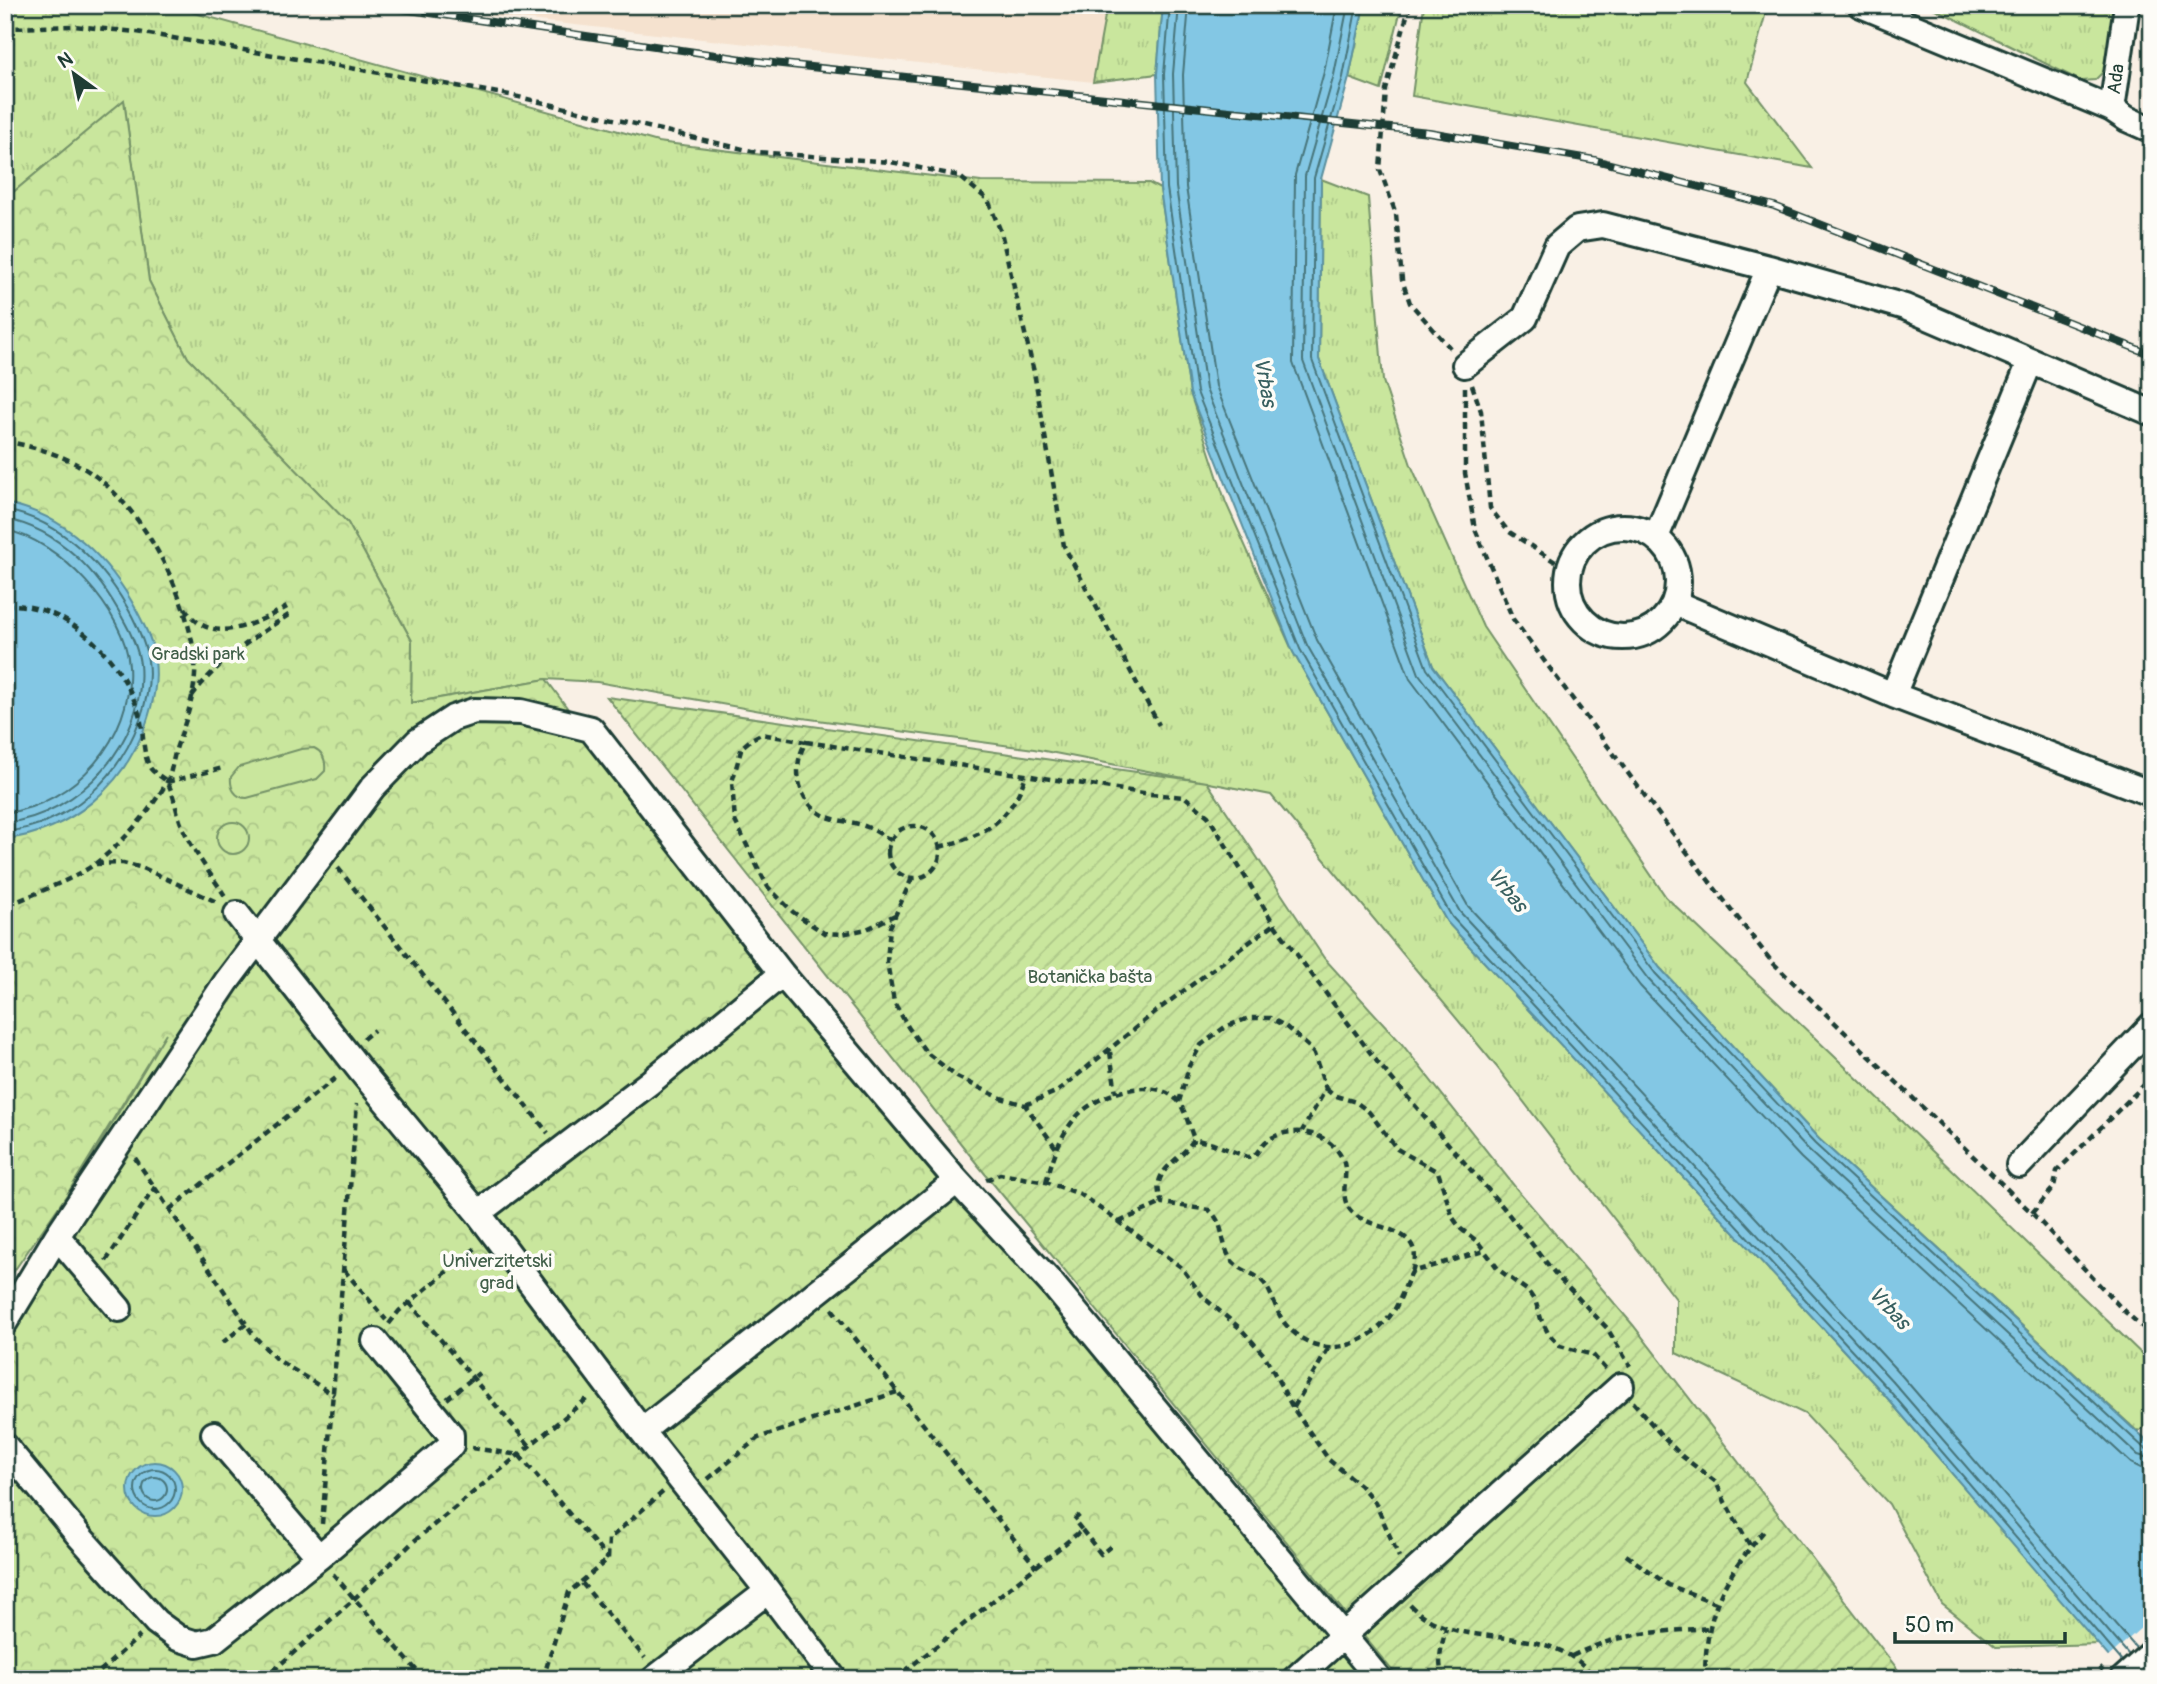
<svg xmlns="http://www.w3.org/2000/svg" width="2157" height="1684" viewBox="0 0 2157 1684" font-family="Pangolin,sans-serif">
	<defs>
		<pattern id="grass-tufts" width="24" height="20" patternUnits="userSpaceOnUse" patternTransform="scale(1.75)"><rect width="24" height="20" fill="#c9e69d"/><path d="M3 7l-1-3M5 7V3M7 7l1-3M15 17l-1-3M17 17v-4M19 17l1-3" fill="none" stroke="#acc688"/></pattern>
		<pattern id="park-crowns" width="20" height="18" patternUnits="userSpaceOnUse" patternTransform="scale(1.75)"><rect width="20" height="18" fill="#c9e69d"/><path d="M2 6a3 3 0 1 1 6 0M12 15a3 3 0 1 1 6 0" fill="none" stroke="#acc688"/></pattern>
		<pattern id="garden-furrows" width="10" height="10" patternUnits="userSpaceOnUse" patternTransform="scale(1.75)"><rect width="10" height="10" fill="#c9e69d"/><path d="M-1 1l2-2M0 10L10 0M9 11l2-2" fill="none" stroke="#acc688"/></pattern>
	</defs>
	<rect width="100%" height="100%" fill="#f9f0e5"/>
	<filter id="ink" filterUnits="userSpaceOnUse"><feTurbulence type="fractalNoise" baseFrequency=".0143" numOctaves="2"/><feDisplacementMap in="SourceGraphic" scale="14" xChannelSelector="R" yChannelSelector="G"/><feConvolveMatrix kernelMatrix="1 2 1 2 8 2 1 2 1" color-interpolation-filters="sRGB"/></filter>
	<g filter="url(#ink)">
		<path fill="#f5e2cf" d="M440 5H1107L1093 82 484 15Z"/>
		<path fill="url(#grass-tufts)" stroke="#749268" stroke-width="2" d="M5 5H166L658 142 981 182 1149 183 1160 189 1190 393 1226 503 1293 652 1447 922 1883 1393 2099 1644 1996 1647 1942 1604 1889 1504 1805 1414 1676 1353V1299L1496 1066 1271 795 1034 749 795 717 597 682 546 679 411 703 412 641 348 523 188 358 149 281 124 101 5 199Z
			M1107 5H1163L1157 74 1093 82Z
			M1364 5H1402L1381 90 1349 78Z
			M1424 5H1768L1747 82 1812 168 1412 96Z
			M1927 5H2115L2104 71 2095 80 2081 81Z
			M1321 179 1368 197 1383 381 1411 465 1483 627 1666 897 1834 1056 2152 1364V1421L2138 1432 1819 1139 1660 968 1433 666 1319 359Z"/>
		<path fill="url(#park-crowns)" stroke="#749268" stroke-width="2" d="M124 100 149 281 188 358 348 523 412 641 411 703 546 679 666 842 1365 1679H5V1302L166 1033 66 1196 5 1284V199Z"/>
		<path fill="url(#garden-furrows)" stroke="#749268" stroke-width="2" d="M607 697 1207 782 1324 958 1401 1043 1516 1188 1633 1325 1905 1679H1399L977 1164Z"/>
		<path fill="#c9e69d" stroke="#749268" stroke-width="2" d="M314 748C323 752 326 761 325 771L317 779 247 798C235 798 230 788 231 777L239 767 301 749Z
			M217 838a16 16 0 1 1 32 0a16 16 0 1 1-32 0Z"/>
		<path fill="#83c7e4" stroke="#5b909e" stroke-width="2" d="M1163 5H1364L1349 78 1321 179 1319 359 1433 666 1660 968 1819 1139 2152 1446V1679L2109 1657 1883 1393 1447 922 1293 652 1190 393 1160 189 1157 74Z
			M5 503C65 514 110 560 137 611 145 627 154 643 155 661 158 683 153 703 146 724 124 786 71 832 5 839Z
			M128 1489a27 27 0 1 1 54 0a27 27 0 1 1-54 0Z"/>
		<path fill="#f9f0e5" d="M2152 1618V1679H2124L2106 1659Z"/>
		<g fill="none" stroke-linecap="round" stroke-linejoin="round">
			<path stroke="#47747a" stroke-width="2" d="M1170 5 1164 74 1167 188 1197 392 1300 649 1452 917 1888 1389 2122 1661
				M1179 5 1173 74 1176 187 1206 389 1307 645 1460 912 1894 1383 2129 1655
				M1189 5 1183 75 1186 187 1216 386 1317 640 1468 906 1902 1376 2136 1648
				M1337 5 1324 72 1295 175 1293 363 1410 679 1640 986 1801 1158 2131 1463 2141 1468 2152 1470
				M1348 5 1334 75 1305 176 1303 361 1419 674 1648 979 1808 1150 2138 1455 2152 1459
				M1357 5 1343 77 1314 178 1312 360 1427 669 1655 973 1815 1144 2144 1448 2152 1450
				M5 510C63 521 106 567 132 616 139 630 146 645 148 661 151 681 147 700 140 719 119 779 70 824 5 832
				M5 519C59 529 99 573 123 619 131 633 138 647 140 664 147 741 80 815 5 823
				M5 530C58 539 126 612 129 666 134 737 74 805 5 813
				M135 1489a20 20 0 1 1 40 0a20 20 0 1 1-40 0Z
				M143 1489a12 12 0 1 1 24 0a12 12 0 1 1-24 0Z"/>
			<g stroke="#1f3d34" stroke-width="30">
				<path id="minor" d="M1861 5 2112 109
					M2127 5 2112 109 2127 119 2152 130
					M1465 365 1525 318 1557 246 1577 229 1603 225 1769 268 1905 307 2152 413
					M1568 582a55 55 0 1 1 110 0a55 55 0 1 1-110 0Z
					M1656 537 1769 268
					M1675 603 1893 695 2152 794
					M1893 695 2030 362
					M237 914 360 1070 478 1213 642 1431 768 1591 654 1679
					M2019 1165 2152 1025
					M478 1213 649 1083 782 974
					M119 1309 57 1236 227 981 373 787 418 741 453 718 474 711 521 712 591 729 782 974 957 1181 1053 1285 1379 1679
					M5 1322 57 1236
					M642 1431 957 1181
					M5 1446 80 1537 156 1622 178 1638 197 1644 214 1640 319 1557 214 1434
					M319 1557 451 1445V1435L375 1341
					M768 1591 834 1679
					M1295 1679 1621 1386
					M2123 1679 2152 1653"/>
			</g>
			<path stroke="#1f3d34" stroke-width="4.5" stroke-dasharray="7 5" stroke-linecap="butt" d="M1410 5 1386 90 1380 170 1396 214 1402 280 1410 303 1450 348
				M5 25 12 28 74 26 137 32 510 95 756 152 891 162 959 176 988 200 1001 232 1034 372 1064 546 1159 725
				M1472 385 1481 411 1490 508 1508 531 1569 571
				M1465 387V473L1475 529 1513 619 1692 859 1772 962 2032 1213 2124 1311 2152 1335
				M5 441C30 446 58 453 80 466 140 500 188 593 195 661 197 687 187 719 178 743 173 756 172 773 166 784 148 814 120 846 92 866 70 881 30 895 5 907
				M5 605C68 602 124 660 140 717 144 733 142 755 151 769 155 774 163 777 167 782 175 795 176 814 183 828 193 852 211 874 225 896
				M185 608C210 648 254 624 287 607
				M192 696C217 662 254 637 290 614
				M806 742 1150 794 1185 797 1208 816 1274 924 1378 1063 1503 1207 1557 1276 1607 1328 1630 1366
				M167 782 223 768
				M888 852a26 26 0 1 1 52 0a26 26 0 1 1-52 0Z
				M891 840C883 836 875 830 867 827 854 821 838 822 825 816 797 803 791 766 806 742L761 734 753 738 742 747 732 782 735 821 759 870 768 887 793 912 824 933 842 934 867 929 895 915
				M939 847C985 836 1011 820 1026 775
				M96 864 123 863 143 868 219 903
				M338 868 548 1133
				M912 878 890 927 887 962 894 1002 908 1027 926 1052 957 1077 1001 1098 1025 1105 1056 1148
				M363 1039 374 1030
				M1110 1052 1116 1093
				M1326 1089 1333 1095 1356 1102 1369 1112 1397 1149 1438 1172 1453 1218 1461 1229 1478 1242 1499 1270 1528 1291 1536 1303 1541 1319 1548 1333 1560 1346 1593 1355 1607 1371
				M1179 1102 1189 1066 1201 1045 1225 1027 1249 1018H1270L1285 1026 1308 1046 1314 1054 1326 1089 1302 1131
				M1025 1105 1058 1091 1155 1012 1274 924
				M135 1158 255 1337 276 1359 334 1395
				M986 1180 1000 1174 1046 1182 1080 1194 1181 1267 1204 1298 1241 1329 1265 1356 1293 1408 1329 1460 1360 1485 1375 1502 1399 1557
				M1046 1182C1053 1158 1060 1134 1078 1115 1099 1094 1152 1075 1177 1100 1185 1108 1189 1127 1194 1139
				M170 1209 337 1077
				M2032 1213 2054 1187 2057 1171 2152 1077
				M1119 1222 1162 1203
				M106 1261 155 1187
				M344 1270 386 1320
				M1412 1272C1428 1225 1372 1232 1352 1212 1337 1197 1350 1178 1343 1160 1331 1132 1293 1124 1268 1140 1262 1144 1259 1151 1254 1156L1248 1157 1213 1144 1194 1139C1179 1164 1148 1169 1162 1203L1209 1210C1225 1223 1220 1242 1230 1258 1238 1271 1255 1272 1264 1283 1274 1296 1276 1314 1287 1326 1319 1361 1363 1349 1390 1316 1400 1304 1404 1286 1412 1272L1484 1251
				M409 1302 530 1446
				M832 1309 1036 1567
				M389 1324 399 1311 477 1247
				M222 1343 246 1324
				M447 1399 479 1373
				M1633 1402 1663 1437 1683 1457 1716 1482 1725 1502 1751 1547
				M1294 1407 1328 1349
				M472 1448 519 1455 608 1559
				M708 1479 758 1438 897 1392
				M322 1524 357 1104
				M1082 1530 1101 1554 1111 1546
				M1626 1555 1668 1585 1716 1603
				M333 1574 424 1679
				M581 1582 608 1559 609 1539 664 1491
				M1410 1605C1454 1650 1522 1625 1572 1657 1581 1662 1589 1671 1596 1679
				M2144 1632 2152 1625
				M1572 1656C1621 1632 1656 1632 1710 1628
				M7 1669 15 1679
				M91 1679 140 1636
				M264 1679 354 1599 413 1542 589 1397
				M543 1679 569 1592 581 1582 645 1658
				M895 1679 1082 1530 1074 1520 1083 1512
				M1444 1679C1436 1662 1442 1645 1446 1628
				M1705 1679C1705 1613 1723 1579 1765 1530
				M2091 1679 2103 1668"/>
			<use href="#minor" stroke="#fdfcf7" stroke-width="24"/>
			<g stroke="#1f3d34" stroke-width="8">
				<path id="rail" d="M376 5 763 62 1429 132 1595 160 1774 206 2152 355"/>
			</g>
			<use href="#rail" stroke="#fdfcf7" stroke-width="5" stroke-dasharray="16" stroke-linecap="butt"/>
		</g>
	</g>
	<g text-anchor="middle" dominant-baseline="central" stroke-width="7" stroke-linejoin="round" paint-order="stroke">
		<g font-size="19" fill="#1f3d34" stroke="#fdfcf7">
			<text transform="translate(2116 79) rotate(-82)">Ada</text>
		</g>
		<g font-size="19" fill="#415f49" stroke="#fdfcf7">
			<text x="198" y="654">Gradski park</text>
			<text x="1090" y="977">Botanička bašta</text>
			<text x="497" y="1261">Univerzitetski<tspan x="497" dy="22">grad</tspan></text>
		</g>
		<g font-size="21" font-style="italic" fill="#386060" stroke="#fdfcf7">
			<text transform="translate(1265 382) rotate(80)">Vrbas</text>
			<text transform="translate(1507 890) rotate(51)">Vrbas</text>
			<text transform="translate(1889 1308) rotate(47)">Vrbas</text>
		</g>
	</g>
	<rect width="2157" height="1684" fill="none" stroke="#fdfcf7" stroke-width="28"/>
	<rect x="14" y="14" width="2129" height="1656" fill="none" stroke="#1f3d34" stroke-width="2.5" filter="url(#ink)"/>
	<g transform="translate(74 74) rotate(327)" stroke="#fdfcf7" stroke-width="5" paint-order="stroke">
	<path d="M0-5L12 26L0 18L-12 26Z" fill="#1f3d34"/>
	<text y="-10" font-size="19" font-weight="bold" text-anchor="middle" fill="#1f3d34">N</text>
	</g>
	<path d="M1895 1632v10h170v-10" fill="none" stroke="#1f3d34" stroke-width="3.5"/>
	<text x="1905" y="1632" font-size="21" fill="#1f3d34" stroke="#fdfcf7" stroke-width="5" paint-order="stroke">50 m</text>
</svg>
